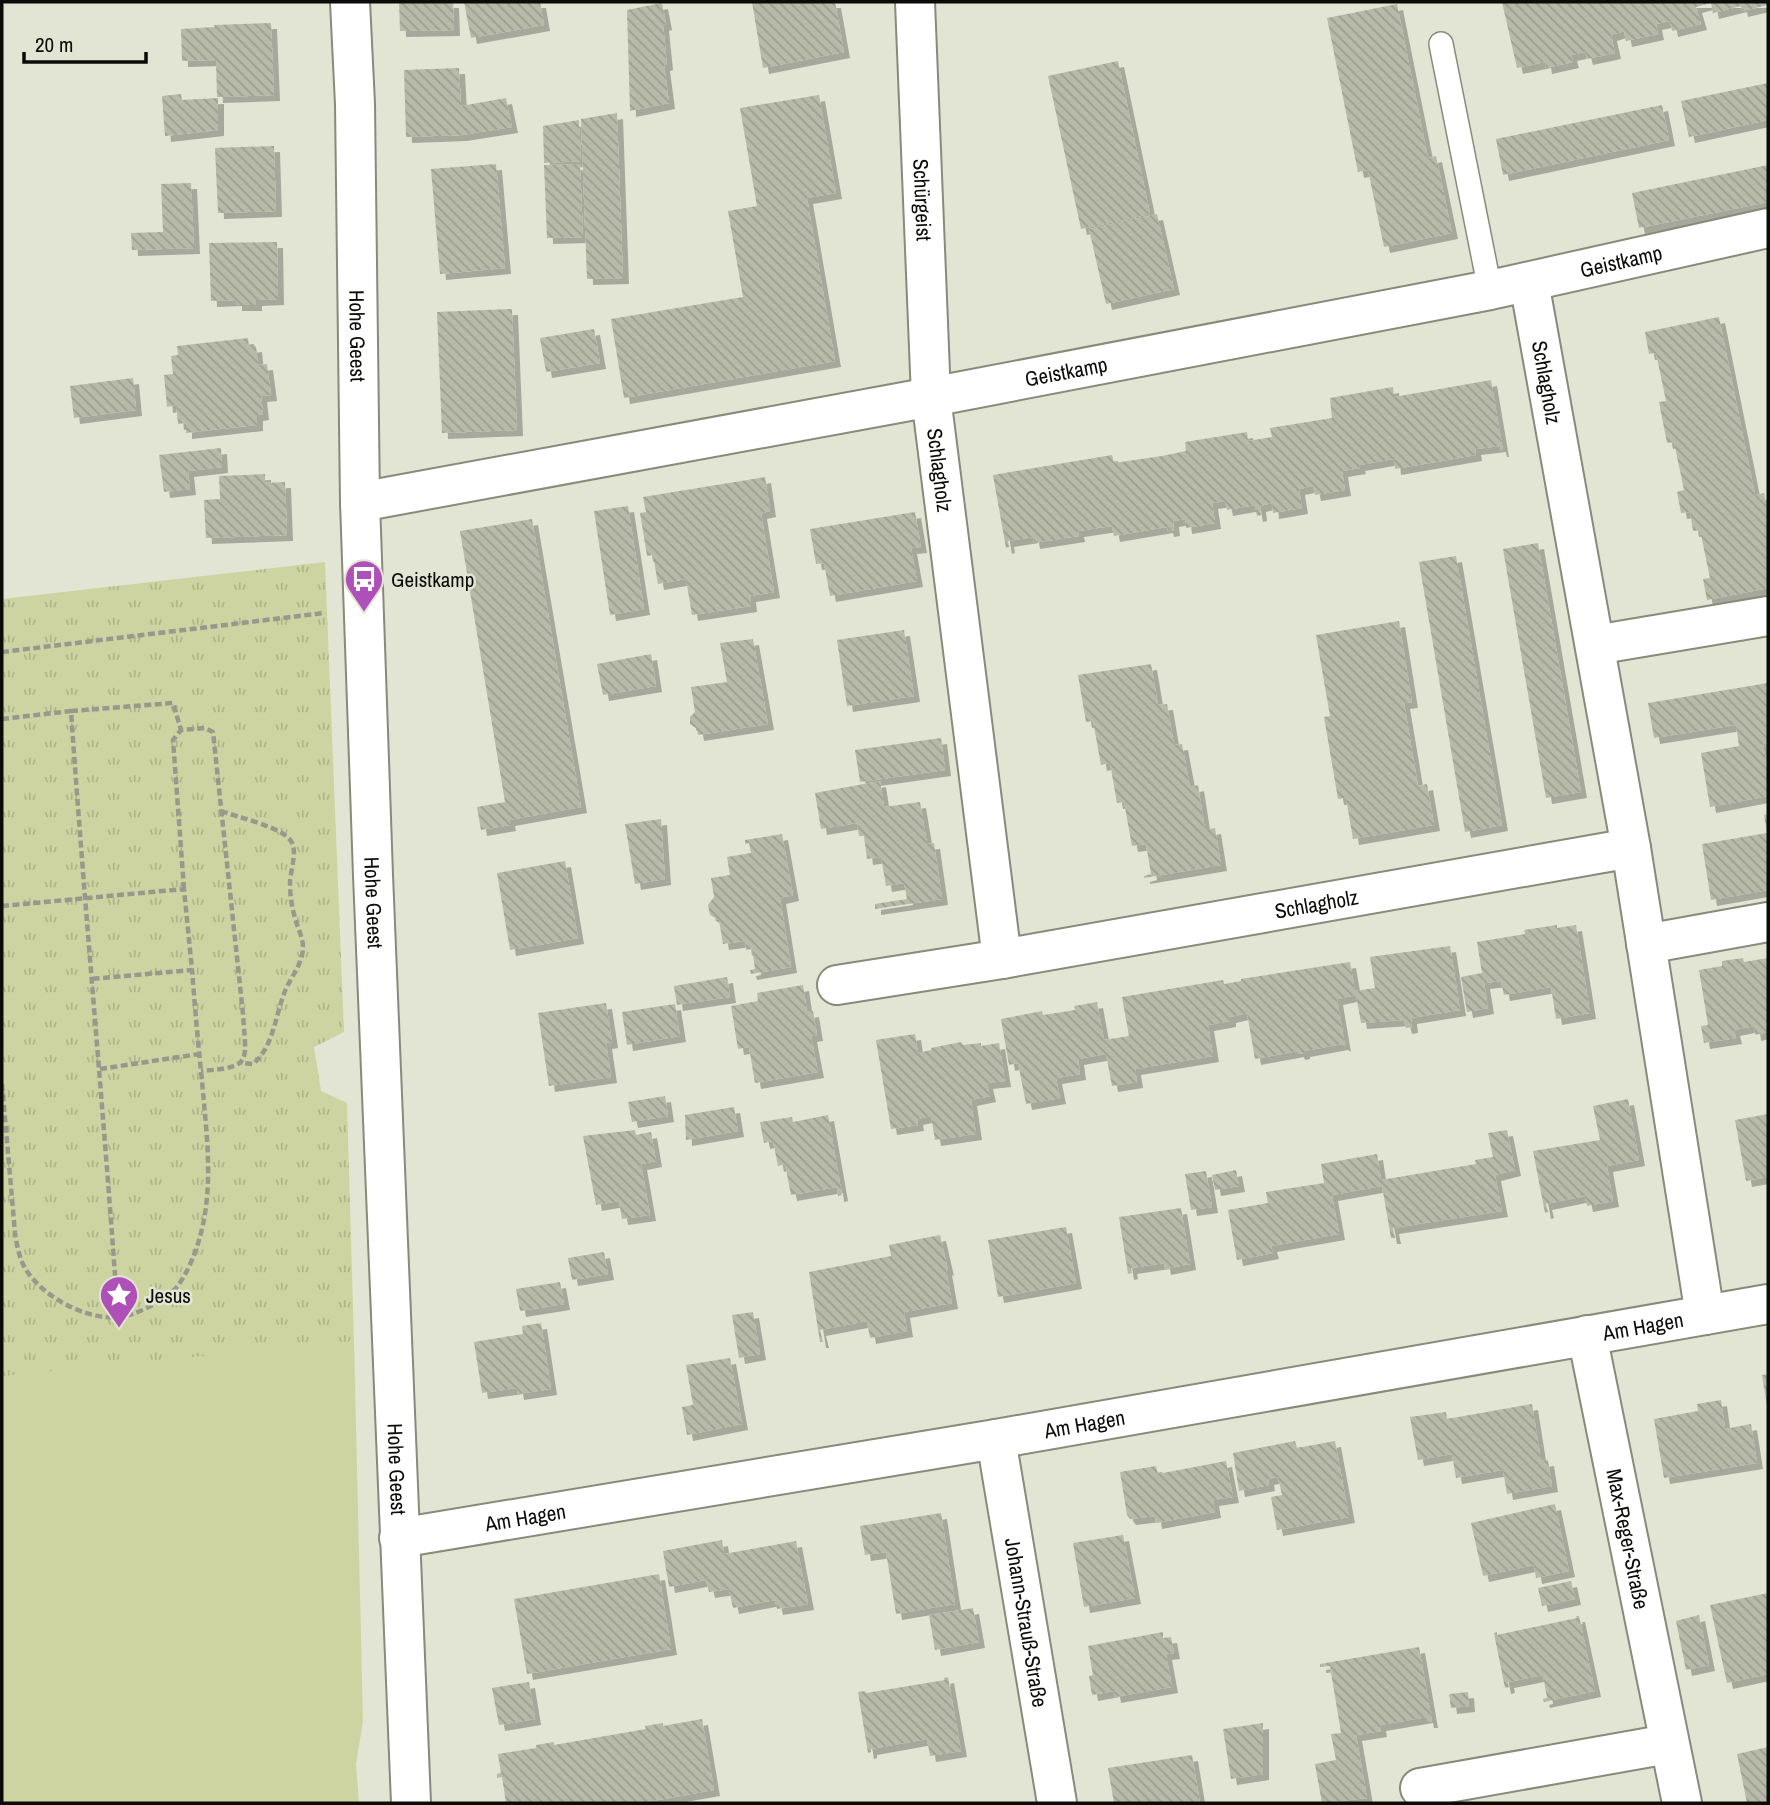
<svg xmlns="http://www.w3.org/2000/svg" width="1770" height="1805" viewBox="0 0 1770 1805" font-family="'Archivo Narrow',sans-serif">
	<defs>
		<pattern id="park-tufts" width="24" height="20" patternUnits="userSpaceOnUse" patternTransform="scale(1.75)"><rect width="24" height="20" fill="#cdd4a1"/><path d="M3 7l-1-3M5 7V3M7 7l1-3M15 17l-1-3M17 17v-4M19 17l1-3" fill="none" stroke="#afb589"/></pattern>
		<pattern id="building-back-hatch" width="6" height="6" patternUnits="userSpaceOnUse" patternTransform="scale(1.75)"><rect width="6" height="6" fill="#b7b9a9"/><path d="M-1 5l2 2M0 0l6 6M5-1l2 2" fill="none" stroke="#9c9e90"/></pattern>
		<filter id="shadow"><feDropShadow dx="6" dy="6" stdDeviation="0" flood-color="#0004"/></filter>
	</defs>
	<rect width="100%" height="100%" fill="#e2e5d4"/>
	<path fill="#cdd4a1" d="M354 1341 363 1721 356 1764 359 1803H2V1373Z"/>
	<path fill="url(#park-tufts)" d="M325 562 344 1032 314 1047 321 1091 347 1103 354 1341 2 1376V599Z"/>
	<path fill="url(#building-back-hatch)" filter="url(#shadow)" d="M399 2H453L454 30 400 31Z
		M464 2H540L544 25 471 38Z
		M752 2H835L844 52 763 68Z
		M1502 2H1768V5L1742 11 1741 6 1713 13 1711 3 1696 7 1701 24 1672 31 1670 21 1656 24 1658 34 1626 41 1624 31 1611 35 1615 53 1587 59 1585 52 1571 55 1573 62 1546 68 1545 62 1517 68Z
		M662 3 666 24 663 25 667 64 664 65 669 103 630 111 627 10Z
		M1397 4 1428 158 1436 156 1452 233 1384 247 1368 170 1358 172 1327 18Z
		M271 23 274 95 217 97 216 60 182 61 181 29 215 27 214 25Z
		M1118 61 1150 214 1081 229 1048 76Z
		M459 68 461 106 506 98 512 127 461 135 406 137 404 70Z
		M1768 83V120L1689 137 1681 101Z
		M181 94 182 100 218 98V130L165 136 162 96Z
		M819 95 836 193 807 198 835 361 624 398 611 319 743 297 728 211 757 206 740 108Z
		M1662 105 1669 140 1503 175 1496 139Z
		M617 113 623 278 587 279 581 119Z
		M579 120 581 161 544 163 543 126Z
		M274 146 276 211 218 213 215 148Z
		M496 164 505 268 440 274 431 169Z
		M580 164 583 237 547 238 544 165Z
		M1768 165V202L1639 228 1632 193Z
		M191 183 194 248 132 250 131 233 163 232 161 184Z
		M1157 214 1174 289 1106 304 1089 229Z
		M277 242 278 299 256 300V305H236V300L211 301 209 243Z
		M512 309 517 430 442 433 437 312Z
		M1719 317 1755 495 1764 493 1768 513V588L1707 600 1703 579 1710 578 1700 530 1693 531 1690 512 1681 513 1677 492 1684 490 1674 442 1667 443 1659 402 1666 401 1656 353 1649 354 1645 332Z
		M594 329 600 363 546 372 540 338Z
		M248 338 249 347 256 346 258 365 267 364 271 395 261 396 263 414 257 415V425L186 433V423L178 424 176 405 167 407 164 375 173 374 171 356 178 355 177 346Z
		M133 378 136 410 74 418 70 386Z
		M1491 380 1503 451H1501L1500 446 1475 449 1476 455 1395 469 1394 459 1359 465 1360 468 1342 471 1345 490 1315 495 1313 486 1299 489 1302 508 1273 513 1272 503 1260 506 1261 515 1257 516 1255 505 1227 510 1225 501 1212 503 1215 523 1186 528 1185 519 1173 521 1174 530 1168 531 1167 527 1114 536 1112 526 1078 531 1079 536 1034 543 1033 537 1008 541 1009 547 1006 548 993 475 1112 455 1114 463 1162 456 1186 451 1185 442 1247 432 1248 441 1272 437 1270 428 1332 418 1330 398 1393 387 1394 397Z
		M221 448 222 467 188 471 190 489 164 492 159 455Z
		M265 474V483L285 482 287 535 206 538 204 500 220 499 219 476Z
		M765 477 770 511 761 513 774 592 750 596 751 606 692 615 686 579 658 584 653 555 647 556 640 513 646 512 643 497Z
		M628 506 644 609 610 615 594 511Z
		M915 512 921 547 911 548 917 581 830 596 824 563 816 564 810 529Z
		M532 519 581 807 509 820 510 825 481 830 477 807 505 802 460 531Z
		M1538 543 1581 792 1546 798 1503 549Z
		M1456 556 1502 825 1465 832 1419 562Z
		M1399 621 1412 702 1404 703 1418 786 1427 784 1434 825 1353 839 1346 798 1338 799 1324 717 1330 716 1316 635Z
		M904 630 914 696 847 706 837 640Z
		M753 639 768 724 698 735 697 729 690 724V717L695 712 691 687 727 682 720 643Z
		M651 654 656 686 603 695 597 664Z
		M1151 664 1158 705 1167 704 1174 745 1182 744 1190 787 1198 785 1205 830 1215 828 1221 865 1144 878V876L1151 874 1146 844 1132 846 1124 802 1117 803 1110 763 1101 765 1093 721 1086 722 1078 675Z
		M1768 683V743L1763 744 1768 772V796L1710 807 1701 753 1739 746 1736 725 1654 738 1648 703Z
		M941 738 945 770 860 782 855 750Z
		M880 781 884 807 920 802 927 844 934 843 942 899 875 909V904L907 899 904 883 886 886 881 857 867 859 864 836H859L857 823 821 829 815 793Z
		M1768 814V890L1711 900 1702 844 1767 833 1764 815Z
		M661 819 665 879 635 884 625 824Z
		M782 834 793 895 780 898 791 967 751 974 750 970 755 969 752 949 746 950 745 941 723 944 719 920 710 915 708 905 714 897 711 878 730 875 727 857 751 853 749 843 745 844V840Z
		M565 861 578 938 510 950 497 873Z
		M1557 925V928L1576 925 1590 1013 1556 1019 1551 987 1504 995 1501 981 1484 983 1488 1008 1467 1012 1461 977 1482 973 1477 942 1525 934 1524 930Z
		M1450 946 1460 1010 1411 1018 1412 1027 1406 1028 1404 1020 1361 1023 1356 995 1337 999 1345 1046 1342 1044 1304 1051V1053L1299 1054 1298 1051 1255 1059 1247 1013 1230 1017V1021L1208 1025 1213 1056 1135 1069 1137 1082 1112 1086 1106 1054 1078 1059 1080 1074 1056 1078 1060 1098 1026 1104 1018 1063 1009 1065 1001 1019 1042 1011 1043 1015 1075 1010 1074 1006 1097 1002 1104 1040 1129 1036 1122 997 1223 980 1224 984 1241 981V979L1350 962 1355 991 1375 988 1370 957Z
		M1743 958 1744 962 1768 958V1032L1755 1035 1754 1026 1734 1030 1736 1038 1704 1043 1701 1026 1708 1025 1699 970 1722 966V961Z
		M727 977 730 997 677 1005 674 986Z
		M803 985 807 1012 813 1011 817 1035 811 1036 818 1072 755 1083 749 1047 738 1049 731 1006 758 1001 757 993Z
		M606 1003 612 1042 606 1043 611 1077 549 1086 538 1013Z
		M675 1004 680 1036 627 1045 622 1012Z
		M915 1034 918 1053 931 1050V1048L961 1042 963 1045 981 1043V1046L999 1043 1005 1081 987 1083 990 1096 971 1100 976 1134 935 1140 931 1116 917 1119 918 1125 891 1129 876 1040Z
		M665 1096 668 1116 632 1122 628 1102Z
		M1628 1099 1639 1160 1607 1166 1613 1201 1587 1206 1585 1196 1546 1204 1548 1212 1545 1213 1533 1151 1600 1140 1593 1106Z
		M734 1107 738 1131 686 1140 685 1115Z
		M1768 1114V1177L1746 1181 1735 1120Z
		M828 1115 842 1195 838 1196 837 1187 791 1195 785 1164 778 1166 773 1141 764 1143 760 1122 792 1117 793 1122Z
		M635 1130 636 1135 651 1132 656 1161 641 1164 650 1215 622 1219 619 1201 596 1205 583 1136Z
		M1507 1130 1515 1170 1495 1175 1502 1211 1393 1228 1395 1238H1391L1382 1186 1332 1195 1339 1234 1271 1246 1273 1253 1237 1260 1228 1210 1268 1203 1266 1192 1324 1183 1321 1164 1377 1154 1381 1180 1476 1164 1475 1160 1493 1157 1488 1133Z
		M1236 1170 1239 1186 1215 1190 1212 1175Z
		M1206 1171 1212 1207 1191 1210 1185 1174Z
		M1181 1208 1190 1264 1165 1269 1164 1263 1131 1268 1132 1273 1128 1274 1119 1217Z
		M1066 1227 1076 1283 998 1297 988 1240Z
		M940 1235 948 1270 946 1269 952 1303 904 1312 907 1331 870 1338 867 1321 820 1330 823 1342H820L809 1272 891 1256 889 1245Z
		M604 1252 608 1274 572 1280 568 1258Z
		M560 1282 564 1304 520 1311 516 1289Z
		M753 1312 760 1354 739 1358 732 1315Z
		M541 1323 551 1389 518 1394 517 1388 482 1393 474 1342 523 1334 522 1326Z
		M730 1358 742 1424 687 1435 682 1407 693 1405 686 1365Z
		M1768 1374V1406H1767L1762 1375Z
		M1721 1400 1725 1429 1751 1424 1757 1463 1664 1478 1654 1419 1698 1411 1697 1404Z
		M1532 1404 1541 1461 1548 1460 1552 1486 1507 1494 1503 1470 1456 1478 1452 1454 1418 1460 1410 1417 1446 1412 1447 1419Z
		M1295 1441 1297 1448 1335 1441 1349 1517 1277 1530 1271 1497 1282 1495 1278 1477 1268 1479 1269 1485 1239 1491 1233 1453Z
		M1226 1461 1233 1497 1213 1500 1215 1512 1156 1523 1155 1516 1130 1519 1127 1515 1120 1472 1156 1466 1158 1474Z
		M1555 1504 1569 1571 1536 1578 1534 1565 1483 1576 1471 1523Z
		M941 1513 955 1604 896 1614 886 1552 865 1555 860 1526Z
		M1123 1535 1135 1598 1084 1607 1073 1543Z
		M722 1540 724 1554 796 1541 808 1604 777 1609 775 1600 733 1608 729 1589 709 1592 706 1580 669 1587 663 1551Z
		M659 1574 671 1649 527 1674 514 1599Z
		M1571 1581 1575 1599 1542 1606 1538 1588Z
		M1768 1593V1674L1727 1683 1710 1605Z
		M973 1608 979 1642 935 1650 929 1615Z
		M1699 1615 1709 1665 1686 1670 1676 1621Z
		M1576 1616H1579L1595 1691 1544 1702 1543 1699 1547 1698 1543 1675 1508 1682 1509 1687 1505 1688 1494 1633 1497 1632V1635L1577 1618Z
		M1163 1632V1638L1171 1637 1174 1653 1166 1654 1172 1687 1115 1697 1114 1691 1092 1695 1089 1676 1093 1675 1088 1646Z
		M1419 1647 1432 1722H1428L1427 1717 1380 1725 1381 1731 1356 1735 1367 1798 1322 1803 1315 1764 1336 1760 1331 1734 1341 1733 1330 1666 1320 1667V1664Z
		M948 1677 961 1751 930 1756 927 1739 871 1749V1752L868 1753 858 1692 865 1691 866 1693 945 1680 944 1678Z
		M529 1682 535 1719 499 1725 492 1688Z
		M1468 1692 1469 1706 1451 1708 1449 1694Z
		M702 1719 714 1790 641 1803H506L502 1777 497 1778V1774L501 1773 498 1754 536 1748V1745L554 1742V1745L646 1729 645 1726 663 1723V1726Z
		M1263 1723V1774L1231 1779 1223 1729Z
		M1768 1747V1803H1747L1737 1754Z
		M1192 1755 1200 1803H1114L1108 1768Z"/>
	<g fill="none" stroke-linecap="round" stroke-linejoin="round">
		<g stroke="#888a7a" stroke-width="26">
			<path id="service" d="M1441 44 1490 290"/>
		</g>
		<g stroke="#888a7a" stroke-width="42">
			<g id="minor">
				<path id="s1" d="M915 2 931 397 1002 959 1631 848"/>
				<path id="s2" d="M1529 282 1631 848 1705 1315"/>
				<path id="s3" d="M360 502 931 397 1490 290 1768 228"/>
				<path d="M1595 645 1768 616"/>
				<path d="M1646 944 1768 922"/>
				<path d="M837 985 1002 959"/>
				<path id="s4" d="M1587 1335 1682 1803"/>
				<path id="s5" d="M996 1439 1057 1803"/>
				<path id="s6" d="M399 1538 996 1439 1768 1304"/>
				<path d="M1420 1788 1668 1744"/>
			</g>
		</g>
		<g stroke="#888a7a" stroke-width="42">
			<g id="tertiary">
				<path id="s7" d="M350 2 355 104 360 502 373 875 411 1803"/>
			</g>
		</g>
		<path stroke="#97998c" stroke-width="4.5" stroke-dasharray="7 3.5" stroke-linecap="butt" d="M2 652 324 613
			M71 711 173 703 181 730
			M2 719 71 711C85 913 104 1115 118 1317
			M221 811C237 817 282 827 291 841 298 852 290 871 290 883 290 896 292 909 296 921 298 929 303 938 303 947 303 963 291 977 285 991 275 1016 274 1046 253 1064L241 1063
			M184 889 173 740 181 730 205 728 213 732 243 1014C246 1063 253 1067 201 1071
			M2 906 184 889 192 970 91 979
			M100 1069 199 1054
			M2 1084 15 1233C17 1245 19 1258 25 1268 42 1297 87 1321 121 1317 134 1315 154 1305 165 1298 179 1289 188 1270 194 1255 216 1198 207 1140 202 1081 198 1044 195 1007 192 970"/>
		<use href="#service" stroke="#fff" stroke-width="23"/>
		<use href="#minor" stroke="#fff" stroke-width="38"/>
		<use href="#tertiary" stroke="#fff" stroke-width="38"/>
	</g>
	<defs>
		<g id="bus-pin" transform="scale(2.0125)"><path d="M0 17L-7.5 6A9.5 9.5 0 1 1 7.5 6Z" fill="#af50b9" stroke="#e2e5d4"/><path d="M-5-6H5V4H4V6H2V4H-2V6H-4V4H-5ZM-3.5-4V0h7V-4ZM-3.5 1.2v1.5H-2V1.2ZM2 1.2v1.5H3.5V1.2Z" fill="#fff"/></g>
		<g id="sight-pin" transform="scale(2.0125)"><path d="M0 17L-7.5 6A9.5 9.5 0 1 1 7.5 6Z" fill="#af50b9" stroke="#e2e5d4"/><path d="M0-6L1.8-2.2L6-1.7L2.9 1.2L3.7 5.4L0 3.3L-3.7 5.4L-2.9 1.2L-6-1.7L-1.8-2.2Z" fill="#fff"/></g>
	</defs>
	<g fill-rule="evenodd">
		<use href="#bus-pin" x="364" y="579"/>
		<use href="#sight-pin" x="119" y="1295"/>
	</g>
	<g text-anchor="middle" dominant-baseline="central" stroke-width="5" stroke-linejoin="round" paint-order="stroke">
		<g font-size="21" fill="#0b0c07" stroke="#e2e5d4">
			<text stroke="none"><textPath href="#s1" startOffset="198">Schürgeist</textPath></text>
			<text stroke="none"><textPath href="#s3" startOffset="1284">Geistkamp</textPath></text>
			<text stroke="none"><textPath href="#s7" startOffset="334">Hohe Geest</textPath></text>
			<text stroke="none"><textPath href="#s3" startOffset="718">Geistkamp</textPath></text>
			<text stroke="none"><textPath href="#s2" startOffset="102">Schlagholz</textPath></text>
			<text stroke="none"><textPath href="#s1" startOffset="469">Schlagholz</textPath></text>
			<text stroke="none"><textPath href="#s7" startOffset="901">Hohe Geest</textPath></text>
			<text stroke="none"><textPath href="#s1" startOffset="1281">Schlagholz</textPath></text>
			<text stroke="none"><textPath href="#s6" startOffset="1262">Am Hagen</textPath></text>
			<text stroke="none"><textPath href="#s6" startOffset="695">Am Hagen</textPath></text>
			<text stroke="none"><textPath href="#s7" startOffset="1468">Hohe Geest</textPath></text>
			<text stroke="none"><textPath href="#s6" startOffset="128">Am Hagen</textPath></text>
			<text stroke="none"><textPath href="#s4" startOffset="208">Max-Reger-Straße</textPath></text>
			<text stroke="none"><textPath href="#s5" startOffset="186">Johann-Strauß-Straße</textPath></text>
		</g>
		<g font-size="21" fill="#0b0c07" stroke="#e2e5d4" text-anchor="start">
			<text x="391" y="579">Geistkamp</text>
			<text x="146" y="1295">Jesus</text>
		</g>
	</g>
	<rect width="1770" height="1805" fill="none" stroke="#0b0c07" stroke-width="7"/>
	<path d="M24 52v10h122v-10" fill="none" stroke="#0b0c07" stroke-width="3.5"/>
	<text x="35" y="52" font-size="21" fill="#0b0c07" stroke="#e2e5d4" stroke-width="5" paint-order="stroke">20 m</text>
</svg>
